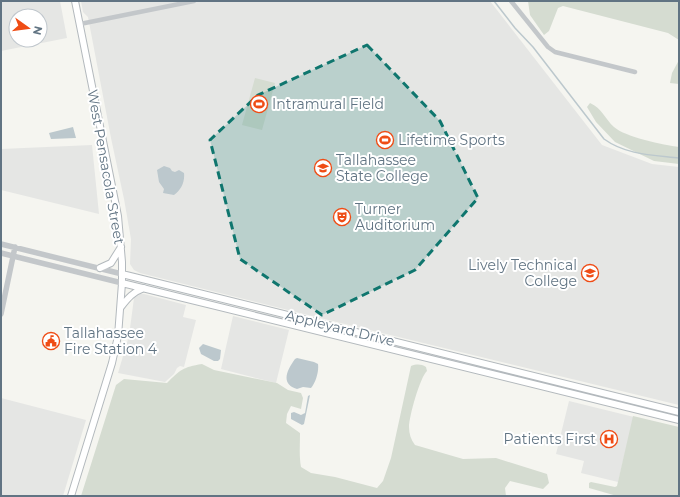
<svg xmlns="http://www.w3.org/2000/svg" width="680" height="497" viewBox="0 0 680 497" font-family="Montserrat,sans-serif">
	<rect width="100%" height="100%" fill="#f5f5f0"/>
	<path fill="#e5e6e4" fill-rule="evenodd" d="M1 1H60L67 38 1 51ZM16 16H40V40H16Z
		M81 1H490L602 145 652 164 679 167V405L312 316 140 273 134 270 130 264 131 239 124 199 111 138 88 17 83 12Z
		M92 145 99 214 1 190V149Z
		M140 294H144L186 305 183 317 196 320 184 367 180 366 177 368 174 374 165 382 118 373 129 336 134 298Z
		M233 316 289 330 276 383 221 369Z
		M1 398 86 420 63 496H1Z
		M569 401 634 417 618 482 581 473 584 461 556 454Z"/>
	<path fill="#d5dcd1" d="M528 1H679V40L668 33 563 6 558 8 549 31 544 35 530 15Z
		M679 60V84L670 83 672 73Z
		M255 78 275 83 262 130 242 125Z
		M590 103C602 108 605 119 614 127 625 137 664 145 679 147V164L654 161 615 142 596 122 587 107Z
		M202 364 214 370 277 383 288 390 301 393 303 398 301 409 291 406 287 414 286 423 300 433C300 445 299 456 301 467L311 473 335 477 377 488 383 481 391 458 411 366C417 364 421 364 426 367L427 371C420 377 409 417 409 427 409 434 411 440 415 445L463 459 496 458 547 474 549 483 543 489 510 481 505 488 506 496H81L116 385 124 379 167 383C180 370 183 367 202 364Z
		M633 416 679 427V496H617L589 488V483L591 482 615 487 617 486Z"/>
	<path fill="#bcc8cd" d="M73 127 76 138 51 139 49 133Z
		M164 166 170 168 172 171 175 172 179 170 184 173C185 182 181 190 174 195L163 193 164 189 159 182 157 170Z
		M203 344 221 350 220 359 218 361H214L201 354 199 348Z
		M297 358 314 362 318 364C319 371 316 382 311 388L303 387 297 389C280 384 287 370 295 359Z
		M310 395 304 424 302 425 291 419V413L294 412 301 415 305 413 308 396Z"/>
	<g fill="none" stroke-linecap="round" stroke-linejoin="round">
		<path stroke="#bcc8cd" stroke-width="1.5" d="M494 1 515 28 533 47 604 139C626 155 653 155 679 158"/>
		<g stroke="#b3b9bd" stroke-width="8">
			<path id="secondary" d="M100 268 111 263 121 247
				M122 274 679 412
				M122 283 679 420
				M121 307C128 298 133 292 144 288
				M71 496 112 363 118 336 122 283V262L118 216 75 1"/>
		</g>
		<path stroke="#c3c7ca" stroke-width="4.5" d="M511 1 548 47 555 52 635 72
			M80 24 194 1"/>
		<path stroke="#c3c7ca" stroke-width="5.5" d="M1 244 122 274
			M1 253 122 283
			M1 314 15 247"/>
		<use href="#secondary" stroke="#fff" stroke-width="6"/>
	</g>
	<path fill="#0f766e" fill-opacity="0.2" stroke="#0f766e" stroke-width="3" stroke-dasharray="8 5" stroke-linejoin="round" d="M367 45 440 121 478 198 415 270 322 315 240 259 210 140 258 95Z"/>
	<defs>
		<g id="stadium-ring" transform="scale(0.9)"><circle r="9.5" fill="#fff" stroke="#ef4c15" stroke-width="1.5"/><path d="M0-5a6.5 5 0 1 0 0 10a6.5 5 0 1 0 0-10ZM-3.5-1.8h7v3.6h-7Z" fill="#ef4c15"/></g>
		<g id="university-ring" transform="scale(0.9)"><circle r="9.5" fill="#fff" stroke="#ef4c15" stroke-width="1.5"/><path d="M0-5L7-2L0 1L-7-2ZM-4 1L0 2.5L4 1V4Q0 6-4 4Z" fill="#ef4c15"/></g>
		<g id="theatre-ring" transform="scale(0.9)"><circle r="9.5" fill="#fff" stroke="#ef4c15" stroke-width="1.5"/><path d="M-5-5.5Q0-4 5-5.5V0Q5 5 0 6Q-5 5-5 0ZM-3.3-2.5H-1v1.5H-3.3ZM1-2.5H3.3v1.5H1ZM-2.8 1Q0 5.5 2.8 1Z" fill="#ef4c15"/></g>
		<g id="civic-ring" transform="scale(0.9)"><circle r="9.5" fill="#fff" stroke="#ef4c15" stroke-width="1.5"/><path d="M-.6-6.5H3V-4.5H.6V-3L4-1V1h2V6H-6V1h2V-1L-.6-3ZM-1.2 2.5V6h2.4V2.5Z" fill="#ef4c15"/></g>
		<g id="hospital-ring" transform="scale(0.9)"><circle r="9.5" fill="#fff" stroke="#ef4c15" stroke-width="1.5"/><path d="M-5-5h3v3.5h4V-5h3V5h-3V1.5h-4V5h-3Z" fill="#ef4c15"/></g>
	</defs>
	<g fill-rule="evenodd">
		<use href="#stadium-ring" x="259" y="104"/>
		<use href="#stadium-ring" x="385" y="140"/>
		<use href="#university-ring" x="323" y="168"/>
		<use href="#theatre-ring" x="342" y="217"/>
		<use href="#university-ring" x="590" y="273"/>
		<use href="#civic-ring" x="51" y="341"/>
		<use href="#hospital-ring" x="609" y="439"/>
	</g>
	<g text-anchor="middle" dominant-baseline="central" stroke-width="4" stroke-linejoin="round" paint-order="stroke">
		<g font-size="14" fill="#617483" stroke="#fff" text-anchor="start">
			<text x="272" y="104">Intramural Field</text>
			<text x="398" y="140">Lifetime Sports</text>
			<text x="336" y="160">Tallahassee<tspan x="336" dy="16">State College</tspan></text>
			<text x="355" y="209">Turner<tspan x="355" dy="16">Auditorium</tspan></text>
			<text x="577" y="265" text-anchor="end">Lively Technical<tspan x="577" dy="16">College</tspan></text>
			<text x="64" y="333">Tallahassee<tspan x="64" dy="16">Fire Station 4</tspan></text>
			<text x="596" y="439" text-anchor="end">Patients First</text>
		</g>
		<g font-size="14" fill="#617483" stroke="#fff">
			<text transform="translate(106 167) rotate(80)">West Pensacola Street</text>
			<text transform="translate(340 328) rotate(14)">Appleyard Drive</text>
		</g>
	</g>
	<rect width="680" height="497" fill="none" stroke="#617483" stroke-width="4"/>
	<g transform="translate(28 28) rotate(104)"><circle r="19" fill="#ffffff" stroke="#c0c7cd"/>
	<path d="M0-3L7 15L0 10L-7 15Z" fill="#ef4c15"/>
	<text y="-6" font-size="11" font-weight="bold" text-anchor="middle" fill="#617483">N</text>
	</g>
</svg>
